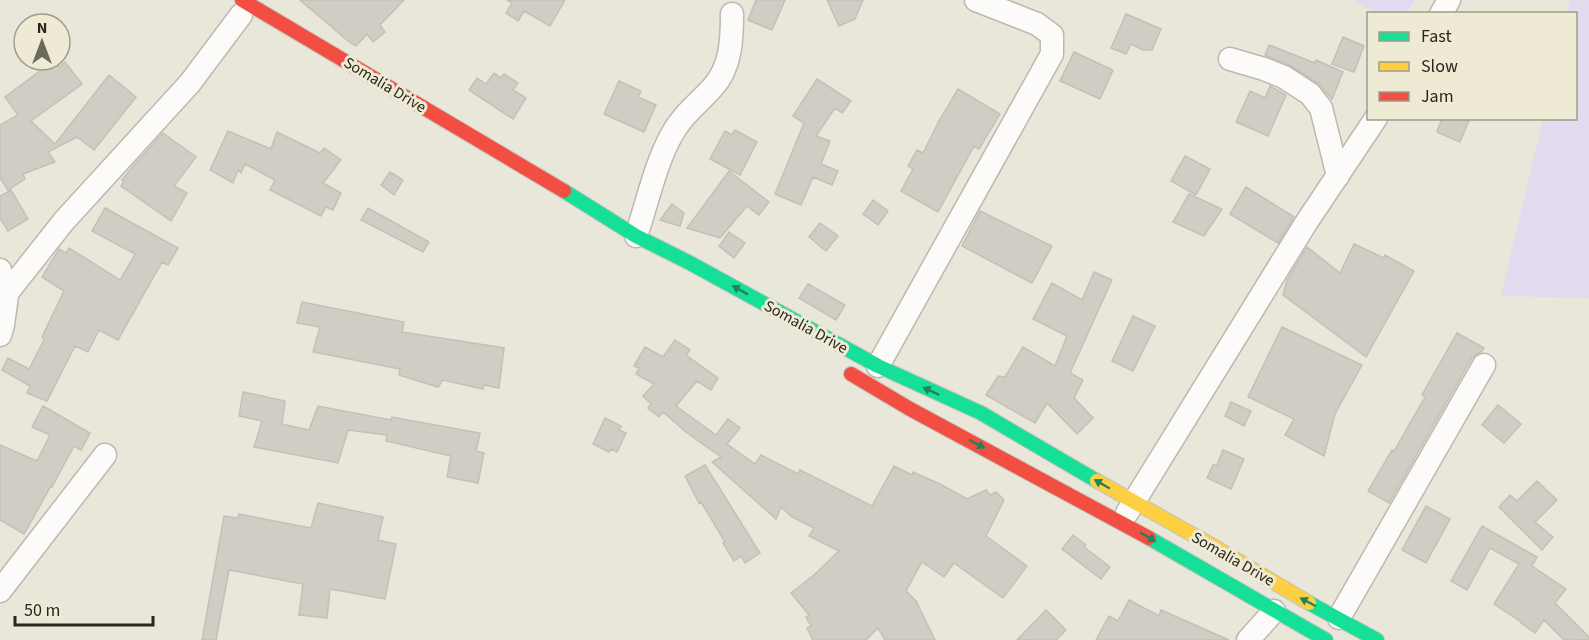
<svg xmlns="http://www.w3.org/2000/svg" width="1589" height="640" viewBox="0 0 1589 640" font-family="'Source Sans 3',sans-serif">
	<rect width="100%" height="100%" fill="#e9e6da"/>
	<path fill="#e2daee" d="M1353 0H1415L1407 13H1376Z
		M1570 0H1589V298L1501 296 1543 119 1576 118V14L1567 13Z"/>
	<path fill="#d0cdc4" stroke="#c3c1b7" stroke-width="1.5" d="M300 0H404L380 25 385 32 373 42 367 34 356 46 348 41Z
		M507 0H565L550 26 524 11 518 21 506 13 512 3Z
		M756 0H785L772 30 748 20Z
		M827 0H863L855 19 839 26Z
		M1126 14 1161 29 1152 50H1143L1131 44 1126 54 1111 48Z
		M1343 37 1364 46 1354 72 1332 64Z
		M1269 45 1315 63 1316 60 1343 72 1332 99 1318 83 1291 66 1265 55Z
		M1074 52 1113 70 1100 99 1060 81Z
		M52 62 59 67 65 62 82 84 31 121 55 144 109 75 136 97 94 150 77 137 48 152 55 162 23 174 25 179 8 190 0 178V125L18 115 5 97Z
		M494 73 501 78 504 74 518 83 513 90 526 98 513 119 469 90 477 78 486 84Z
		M817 79 851 101 842 113 835 108 816 136 830 141 821 164 838 171 832 185 813 177 801 205 775 194 804 123 793 116Z
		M619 81 641 91 638 97 656 105 644 132 604 114Z
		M1270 86 1286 95 1268 136 1236 122 1250 91 1265 98Z
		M958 89 1000 114 979 149 974 146 938 212 901 191 913 169 908 166 917 150 923 153 939 121Z
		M1442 118H1470L1460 142 1437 132Z
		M735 130 757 142 740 175 710 159 725 131 732 135Z
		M228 131 271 149 277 132 320 153 324 148 341 160 323 183 341 193 333 210 326 207 321 216 270 190 275 180 245 164 241 173 238 170 233 183 210 170Z
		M163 133 196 157 174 186 187 193 171 221 121 186 124 181 122 180 135 164Z
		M1185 156 1210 169 1196 195 1171 181Z
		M729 171 769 202 759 215 747 206 720 238 687 228Z
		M390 172 403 180 394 195 381 185Z
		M1246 187 1294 217 1278 243 1230 214Z
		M11 190 28 219 8 231 0 218V196Z
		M1189 194 1222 209 1204 236 1173 222Z
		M873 200 888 211 878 225 863 214Z
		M672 204 684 213 680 226 660 220Z
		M105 208 178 248 168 265 162 262 118 340 99 330 88 352 75 346 47 401 27 393 30 386 2 370 8 358 29 369 44 340 42 337 64 291 42 277 59 249 66 253 69 248 120 280 135 254 92 231Z
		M368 208 429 242 423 252 361 220Z
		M980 211 1052 246 1032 283 962 246Z
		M820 223 838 236 826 251 809 237Z
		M729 232 745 243 734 258 719 246Z
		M1354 244 1384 258 1385 255 1414 271 1366 357 1283 295 1287 280 1307 247 1340 273Z
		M1094 272 1112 280 1070 373 1083 380 1074 398 1093 418 1077 434 1047 403 1035 423 986 395 998 376 1005 377 1023 347 1055 366 1067 336 1033 319 1052 283 1082 300Z
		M808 284 845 305 836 320 799 298Z
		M302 302 404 322 402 332 504 348 499 388 484 385 483 389 443 380 438 387 399 375 400 369 313 352 320 327 297 323Z
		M1133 316 1155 326 1133 371 1112 361Z
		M1282 327 1362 365 1335 414 1324 456 1285 435 1294 419 1248 397Z
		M1457 333 1484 348 1481 352 1477 354 1472 358 1389 503 1368 491 1392 450 1394 451 1425 397 1422 395Z
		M675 340 690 350 686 355 718 378 711 390 697 381 676 406 716 435 728 419 740 428 727 444 755 464 761 455 798 474 800 470 872 506 894 466 912 475 913 472 940 484 967 499 986 490 990 495 996 492 1004 500 986 536 1027 566 1003 598 954 563 944 577 922 562 906 591 916 601 935 640H885L878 628 866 640H813L807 628 811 626 806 617 809 615 791 593 815 574 839 551 809 536 814 528 792 517 781 507 776 519 712 462 721 457 687 433 663 412 659 417 648 408 651 404 643 396 654 384 636 374 639 368 634 366 645 347 663 357Z
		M243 392 285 401 282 424 309 430 318 406 391 420 392 417 480 433 476 451 484 453 478 483 447 477 451 456 386 441 387 435 348 430 338 463 254 447 262 421 239 416Z
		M1231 402 1251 411 1244 426 1225 416Z
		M1498 405 1521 424 1504 443 1482 425Z
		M43 406 90 433 81 450 74 446 52 487 51 486 24 534 0 520V445L37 461 50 435 32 427Z
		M605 418 621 426 619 430 626 433 617 452 611 449 609 452 593 444Z
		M1223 450 1244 459 1231 489 1207 478 1213 465H1217Z
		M705 465 760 553 745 563 741 556 734 561 723 543 725 542 701 502 699 503 685 476Z
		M1537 481 1557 500 1535 522 1553 537 1542 550 1499 507 1510 495 1517 501Z
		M318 503 383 517 378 540 396 544 385 599 330 589 327 618 299 615 303 584 229 570 216 640H202L224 516 238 518 239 514 311 528Z
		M1426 506 1450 519 1426 563 1402 550Z
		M1482 526 1537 557 1532 566 1566 589 1555 603 1589 637V640H1564L1544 620 1535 633 1521 623V622L1494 604 1519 564 1490 548 1467 590 1451 581Z
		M1073 535 1086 545 1084 547 1110 567 1101 579 1062 549Z
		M1129 600 1159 616 1161 610 1229 640H1096L1109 616 1118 621Z
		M1046 610 1066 630 1056 640H1017Z"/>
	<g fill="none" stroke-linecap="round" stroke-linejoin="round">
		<g stroke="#bbb9b0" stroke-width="25">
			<path id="street" d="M1441 14 1449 0
				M1230 59 1264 69 1284 77 1310 94 1321 108 1338 176
				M636 236C647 204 655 165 671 136 681 116 698 104 713 87 731 67 732 40 732 14
				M0 270 7 295 3 325 0 335
				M0 302 64 221 190 83 241 15
				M878 366 1052 54V35L1037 24 976 0
				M1127 513 1306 223 1376 118
				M0 591 105 455
				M1339 618 1484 365
				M1248 640 1274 611"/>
		</g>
		<g stroke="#c4c3bc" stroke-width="16">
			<path id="fast" d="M564 191 636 236 690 263 878 366 981 413 1097 481
				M1149 538 1326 640
				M1309 603 1377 640"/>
		</g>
		<g stroke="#c4c3bc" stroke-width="16">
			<path id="slow" d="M1097 481 1213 546 1309 603"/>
		</g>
		<g stroke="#c4c3bc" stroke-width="16">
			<path id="jam" d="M242 0 564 191
				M851 374 910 409 1149 538"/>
		</g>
		<use href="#street" stroke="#fcfbf9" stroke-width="22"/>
		<use href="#fast" stroke="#16e098" stroke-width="14"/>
		<use href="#slow" stroke="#ffcf43" stroke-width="14"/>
		<use href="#jam" stroke="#f24e42" stroke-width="14"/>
	</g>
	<defs><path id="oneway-solid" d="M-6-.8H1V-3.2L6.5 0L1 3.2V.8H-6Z" transform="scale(1.5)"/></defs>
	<g fill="#1f835b">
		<use href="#oneway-solid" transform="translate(740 290) rotate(-151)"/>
		<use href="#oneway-solid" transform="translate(931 391) rotate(-155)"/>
		<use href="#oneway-solid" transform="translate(977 444) rotate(28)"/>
		<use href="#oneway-solid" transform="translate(1102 484) rotate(-150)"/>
		<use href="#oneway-solid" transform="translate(1148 537) rotate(30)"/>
		<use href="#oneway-solid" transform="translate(1308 602) rotate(-152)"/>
	</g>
	<g text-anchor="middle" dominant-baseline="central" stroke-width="6" stroke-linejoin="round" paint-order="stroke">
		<g font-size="16" fill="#28261e" stroke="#efead4">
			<text transform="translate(385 85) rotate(31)">Somalia Drive</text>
			<text transform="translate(806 327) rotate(29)">Somalia Drive</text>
			<text transform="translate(1233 559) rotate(30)">Somalia Drive</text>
		</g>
	</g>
	<rect x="1367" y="12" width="210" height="108" fill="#efead4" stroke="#9f9c8b" stroke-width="1.5"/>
	<rect x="1379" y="32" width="30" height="9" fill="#16e098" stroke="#9f9c8b" stroke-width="1.5"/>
	<text x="1421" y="42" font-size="18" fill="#28261e">Fast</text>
	<rect x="1379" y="62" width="30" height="9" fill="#ffcf43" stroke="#9f9c8b" stroke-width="1.5"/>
	<text x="1421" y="72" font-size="18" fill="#28261e">Slow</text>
	<rect x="1379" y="92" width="30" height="9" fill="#f24e42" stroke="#9f9c8b" stroke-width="1.5"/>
	<text x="1421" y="102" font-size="18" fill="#28261e">Jam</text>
	<g transform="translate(42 42)"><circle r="28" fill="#efead4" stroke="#9f9c8b" stroke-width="1.5"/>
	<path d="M0-4.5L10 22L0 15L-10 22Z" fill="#6c6960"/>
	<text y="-9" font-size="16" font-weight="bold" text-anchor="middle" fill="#28261e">N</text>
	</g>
	<path d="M15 616v9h138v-9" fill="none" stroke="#28261e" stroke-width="3"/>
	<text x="24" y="616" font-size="18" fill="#28261e" stroke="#efead4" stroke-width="4.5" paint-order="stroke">50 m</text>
</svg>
